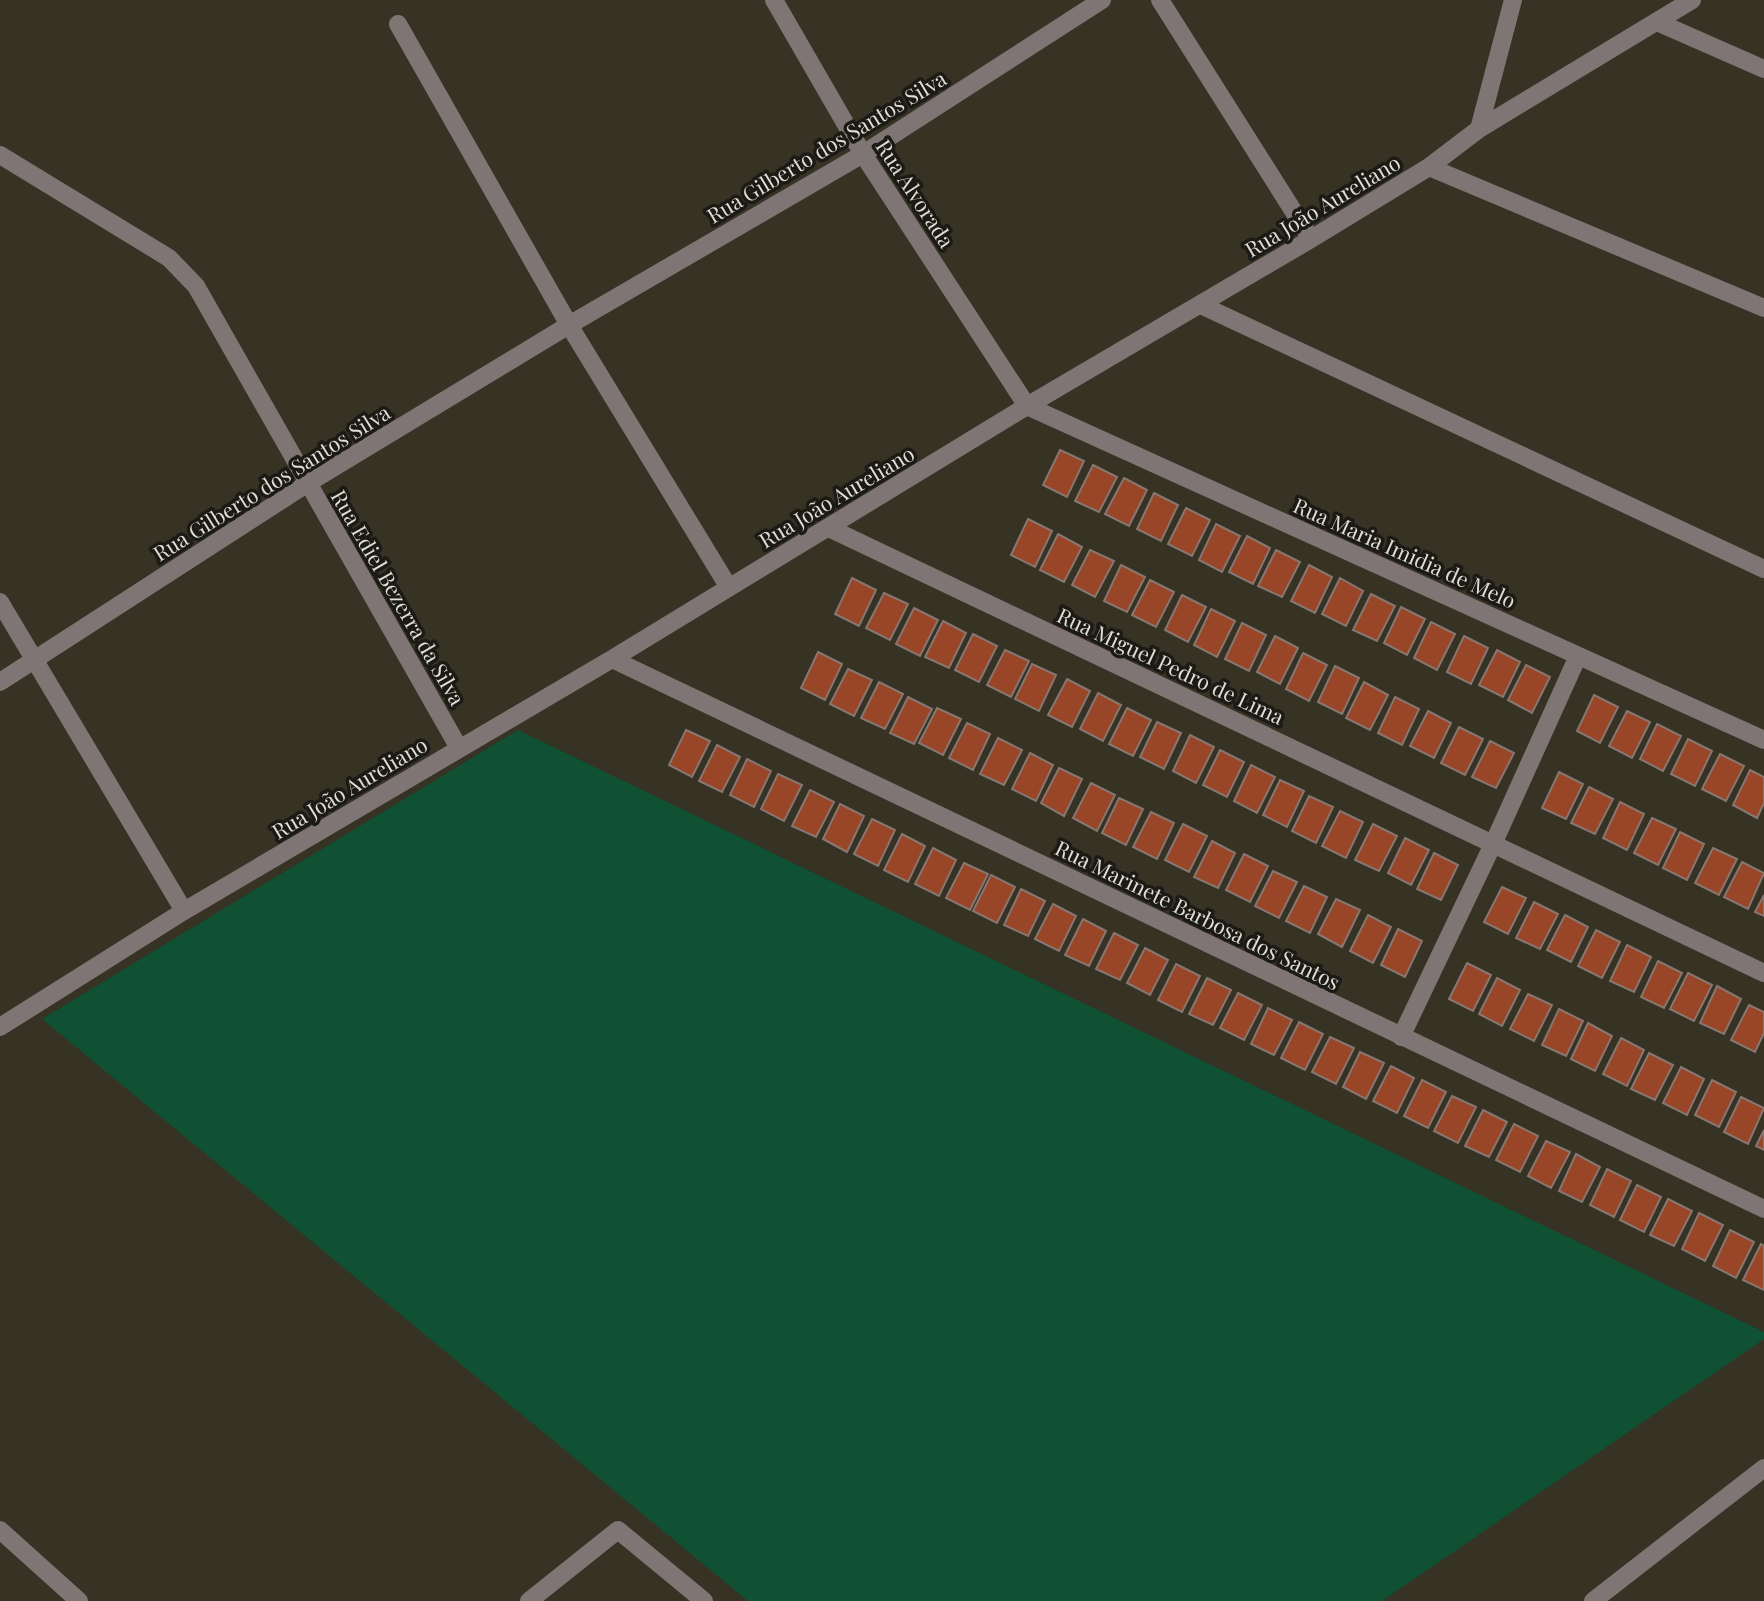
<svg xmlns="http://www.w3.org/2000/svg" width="1764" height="1601" viewBox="0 0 1764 1601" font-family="'Playfair Display',serif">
	<rect width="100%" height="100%" fill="#363224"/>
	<path fill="#105134" d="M518 730 1764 1332V1339L1382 1601H748L42 1019Z"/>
	<path fill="#984627" stroke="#887670" stroke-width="2" d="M1060 450 1084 461 1067 497 1043 485Z
		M1093 465 1117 477 1099 512 1075 501Z
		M1124 478 1147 490 1129 526 1105 514Z
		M1154 493 1178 505 1161 541 1137 529Z
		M1186 508 1210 520 1192 556 1168 544Z
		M1028 519 1052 531 1035 567 1011 555Z
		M1216 524 1240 536 1222 572 1199 560Z
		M1058 534 1082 547 1064 582 1040 570Z
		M1247 536 1270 548 1253 584 1229 572Z
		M1090 550 1114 561 1095 597 1072 585Z
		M1276 550 1300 562 1282 597 1258 586Z
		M1121 565 1145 577 1127 612 1104 601Z
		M1309 565 1332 577 1315 613 1291 601Z
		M852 578 876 590 859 626 835 614Z
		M1340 578 1363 591 1346 626 1322 614Z
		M1150 580 1174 592 1156 627 1132 615Z
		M884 593 908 604 890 640 866 628Z
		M1371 594 1395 606 1377 641 1353 630Z
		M1182 595 1206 607 1188 642 1165 630Z
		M1401 607 1425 619 1407 655 1384 643Z
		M914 608 938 620 920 656 896 644Z
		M1211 609 1235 621 1217 657 1194 645Z
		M943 621 966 633 949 668 925 657Z
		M1431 622 1455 634 1437 670 1414 658Z
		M1242 623 1266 635 1249 671 1225 659Z
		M973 634 997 646 979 682 955 670Z
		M1275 636 1298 648 1280 684 1257 672Z
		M1464 636 1488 648 1471 684 1447 672Z
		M1005 650 1029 661 1011 697 987 685Z
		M1497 650 1520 662 1503 697 1479 685Z
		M818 652 842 664 825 700 801 688Z
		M1303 653 1327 665 1309 701 1286 689Z
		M1032 664 1056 675 1039 711 1015 699Z
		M1526 665 1550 677 1532 713 1508 700Z
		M1335 666 1359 678 1342 714 1318 702Z
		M848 669 872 680 854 716 830 704Z
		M1067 679 1090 691 1072 727 1048 715Z
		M879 682 903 694 885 729 861 718Z
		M1364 682 1388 695 1370 730 1346 718Z
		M1098 693 1121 705 1103 741 1080 729Z
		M1594 695 1618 707 1600 743 1577 731Z
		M908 697 932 709 914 744 890 733Z
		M1395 697 1419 709 1402 745 1378 733Z
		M937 708 961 719 943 755 919 743Z
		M1127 708 1151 720 1133 756 1109 744Z
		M1428 711 1451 723 1434 758 1410 746Z
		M1627 711 1650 722 1632 758 1609 746Z
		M1157 722 1181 733 1164 769 1140 757Z
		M967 723 990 734 973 770 949 758Z
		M1657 724 1681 736 1663 771 1640 759Z
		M1459 727 1483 739 1465 775 1441 763Z
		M686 730 710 741 692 777 669 765Z
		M1190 735 1214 747 1196 783 1173 771Z
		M998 738 1022 750 1004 785 980 774Z
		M1688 739 1712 751 1695 786 1671 774Z
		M1490 741 1514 753 1496 788 1472 777Z
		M717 745 740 757 722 792 699 781Z
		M1220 750 1244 762 1227 797 1203 785Z
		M1030 753 1053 765 1036 801 1012 789Z
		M1720 754 1744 766 1726 801 1702 789Z
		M747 759 771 771 754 807 730 795Z
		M1251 765 1275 777 1257 813 1234 801Z
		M1059 768 1082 779 1064 816 1041 803Z
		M1750 770 1764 777V803L1757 818 1733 805Z
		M1559 772 1583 784 1566 819 1542 808Z
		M778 774 802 785 784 821 761 809Z
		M1280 780 1304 791 1287 827 1263 815Z
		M1091 783 1115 795 1097 831 1073 818Z
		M1589 787 1613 799 1595 834 1571 823Z
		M810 790 834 802 816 837 792 826Z
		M1309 796 1333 807 1316 843 1292 831Z
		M1119 798 1143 809 1126 845 1102 833Z
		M1620 802 1644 814 1627 850 1603 838Z
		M840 804 864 816 847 852 823 839Z
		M1340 811 1363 822 1346 858 1322 846Z
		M1151 812 1174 823 1157 859 1133 847Z
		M1652 818 1676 829 1658 865 1634 853Z
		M872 819 895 830 878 866 854 854Z
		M1183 824 1207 836 1189 872 1165 860Z
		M1373 824 1397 836 1379 871 1355 860Z
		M1680 832 1704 844 1687 880 1663 868Z
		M902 834 925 846 908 882 884 870Z
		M1405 838 1429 850 1411 885 1388 873Z
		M1212 841 1235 853 1218 888 1194 877Z
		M933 848 956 860 939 896 915 884Z
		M1713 848 1737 859 1719 895 1695 883Z
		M1434 853 1458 865 1441 900 1417 889Z
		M1244 854 1268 866 1250 902 1226 890Z
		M1742 862 1764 873 1748 909 1724 897Z
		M964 863 988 874 970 910 946 898Z
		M1273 871 1297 882 1279 918 1255 906Z
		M991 875 1015 887 997 923 973 911Z
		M1304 886 1327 897 1310 933 1286 921Z
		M1502 887 1526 898 1508 934 1484 922Z
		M1021 889 1045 901 1028 936 1004 925Z
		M1764 895V916L1755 912Z
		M1336 899 1360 910 1342 947 1318 934Z
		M1534 902 1558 914 1540 949 1516 938Z
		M1053 904 1076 916 1059 951 1035 939Z
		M1368 915 1391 927 1373 963 1350 951Z
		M1565 915 1588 927 1571 962 1547 950Z
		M1083 919 1106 931 1089 966 1065 955Z
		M1398 929 1422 941 1405 977 1381 965Z
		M1596 930 1620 942 1602 978 1578 966Z
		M1114 933 1138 945 1120 980 1096 969Z
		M1627 945 1651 957 1634 992 1610 981Z
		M1145 948 1168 960 1150 995 1127 983Z
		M1658 961 1682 973 1664 1008 1641 997Z
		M1467 963 1491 975 1473 1011 1449 999Z
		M1176 964 1200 976 1182 1012 1158 1000Z
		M1688 973 1712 985 1694 1021 1670 1009Z
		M1207 978 1231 990 1213 1025 1189 1014Z
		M1497 978 1520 990 1502 1026 1479 1014Z
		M1717 986 1741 999 1724 1034 1700 1023Z
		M1238 993 1262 1005 1244 1040 1220 1028Z
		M1528 994 1552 1005 1534 1041 1510 1029Z
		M1749 1005 1764 1012V1033L1755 1052 1731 1040Z
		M1268 1008 1292 1020 1274 1055 1251 1044Z
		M1559 1009 1583 1021 1566 1056 1542 1045Z
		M1299 1022 1323 1034 1305 1070 1281 1058Z
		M1588 1023 1612 1036 1595 1071 1571 1059Z
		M1330 1037 1354 1048 1336 1084 1312 1072Z
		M1621 1038 1644 1050 1627 1086 1603 1074Z
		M1360 1052 1384 1063 1366 1099 1343 1087Z
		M1649 1053 1673 1065 1655 1100 1631 1089Z
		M1391 1066 1414 1078 1397 1113 1373 1101Z
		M1681 1067 1704 1079 1687 1115 1663 1103Z
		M1422 1080 1446 1092 1428 1128 1404 1116Z
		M1712 1080 1736 1092 1719 1127 1695 1115Z
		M1452 1096 1476 1107 1458 1143 1434 1131Z
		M1741 1097 1764 1108 1748 1144 1724 1132Z
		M1483 1110 1507 1122 1489 1157 1465 1146Z
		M1514 1124 1538 1136 1520 1172 1496 1160Z
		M1764 1130V1150L1756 1146Z
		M1546 1141 1570 1152 1551 1188 1528 1176Z
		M1576 1154 1600 1167 1582 1202 1559 1191Z
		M1607 1169 1631 1181 1614 1217 1590 1205Z
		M1637 1185 1661 1197 1644 1232 1620 1220Z
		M1668 1199 1692 1211 1674 1246 1650 1235Z
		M1699 1213 1723 1225 1705 1261 1682 1249Z
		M1730 1230 1754 1242 1736 1278 1713 1266Z
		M1761 1244 1764 1246V1290L1743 1280Z"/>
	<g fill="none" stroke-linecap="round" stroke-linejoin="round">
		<path stroke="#7e7574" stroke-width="18" d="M774 0 863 154 1027 406 1764 740
			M1160 0 1311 239
			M1657 22 1764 69
			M398 24 569 325 728 586
			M1479 129 1513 0
			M0 155 169 258 196 286 459 748
			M1429 167 1764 308
			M1201 305 1764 569
			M829 528 1764 973
			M0 602 184 911
			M612 659 1764 1209
			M0 682 308 483 569 325 863 154 1102 0
			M0 1027 184 911 612 659 1027 406 1311 239 1429 167 1479 129 1692 0
			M1401 1037 1494 842 1578 656
			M0 1530 79 1601
			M529 1601 618 1530 704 1601
			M1593 1601 1764 1468"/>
	</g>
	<g text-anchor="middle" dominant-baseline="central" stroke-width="7" stroke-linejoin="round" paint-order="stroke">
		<g font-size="21" fill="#dfddd4" stroke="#1c1a14">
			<text transform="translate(826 146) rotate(-31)">Rua Gilberto dos Santos Silva</text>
			<text transform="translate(916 193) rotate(57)">Rua Alvorada</text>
			<text transform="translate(1322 205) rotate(-31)">Rua João Aureliano</text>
			<text transform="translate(271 482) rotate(-32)">Rua Gilberto dos Santos Silva</text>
			<text transform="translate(836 496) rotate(-31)">Rua João Aureliano</text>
			<text transform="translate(1405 552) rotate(24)">Rua Maria Imidia de Melo</text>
			<text transform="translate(399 597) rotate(60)">Rua Ediel Bezerra da Silva</text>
			<text transform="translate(1171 665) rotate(25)">Rua Miguel Pedro de Lima</text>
			<text transform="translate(349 787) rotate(-31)">Rua João Aureliano</text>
			<text transform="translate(1198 914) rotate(26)">Rua Marinete Barbosa dos Santos</text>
		</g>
	</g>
</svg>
